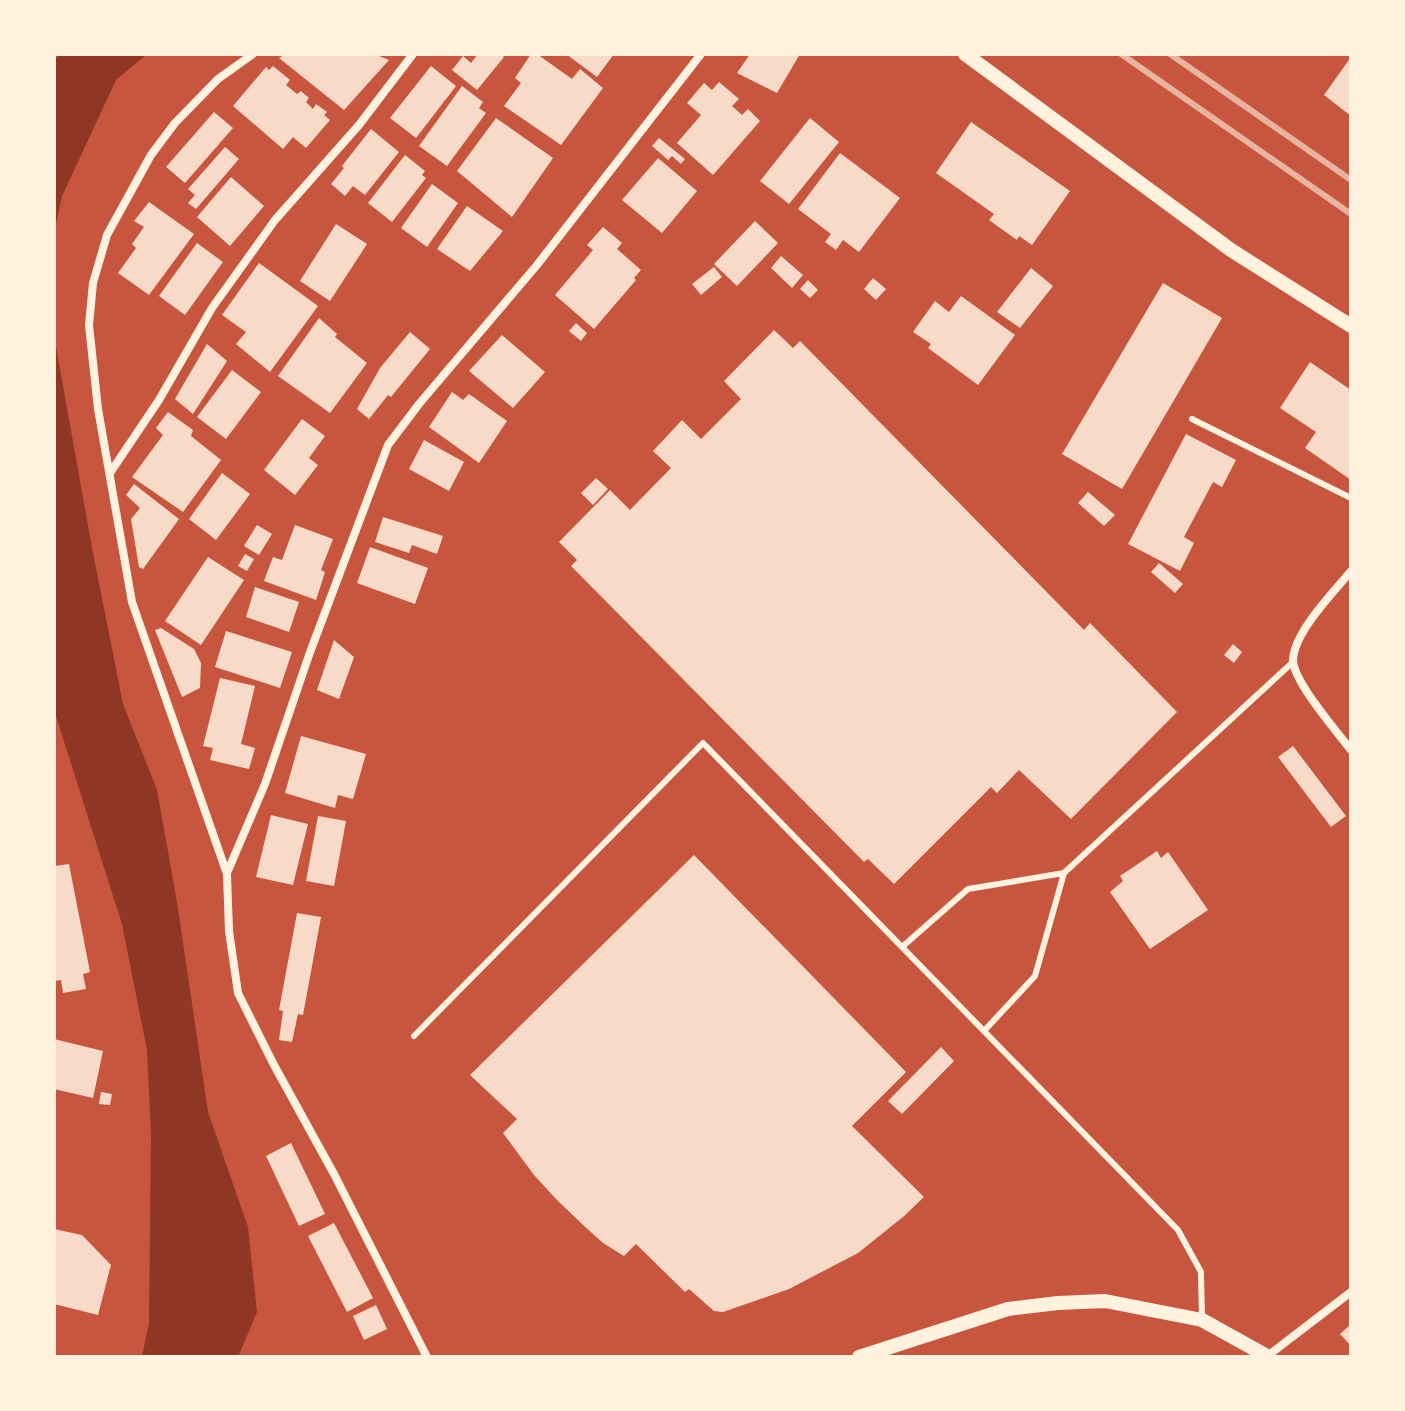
<svg xmlns="http://www.w3.org/2000/svg" width="1405" height="1411" viewBox="0 0 1405 1411" font-family="Mulish,sans-serif">
	<rect width="100%" height="100%" fill="#c8553d"/>
	<path fill="#8f3625" d="M60 54H147L116 80 62 196 54 233V60Z
		M54 336 93 553 123 704 157 790 177 902 208 1112 248 1227 257 1312 238 1357H142L149 1323 151 1135 147 1050 122 924 54 710Z"/>
	<path fill="#f7dbc8" d="M286 54H374L389 60 344 110 279 58Z
		M478 54H500L504 57 477 90 452 70 463 56 471 63Z
		M531 54H537L572 79 580 69 603 88 561 145 504 106 521 83 515 78Z
		M566 54H614L597 77Z
		M750 54H800L777 93 737 73Z
		M1351 57V116L1324 95Z
		M273 66 290 80 286 85 297 94 301 91 309 98 306 102 313 109 316 104 327 112 324 115 330 120 306 148 293 137 283 149 233 106 266 67 269 70Z
		M431 66 456 86 416 138 390 118Z
		M719 82 739 99 732 106 742 115 748 109 760 121 713 175 677 143 701 115 687 103 704 83 712 90Z
		M462 86 483 102 479 108 486 113 447 166 419 146Z
		M214 112 233 128 185 183 166 167Z
		M496 118 553 158 512 217 457 171Z
		M810 118 839 142 789 204 760 181Z
		M971 122 1070 191 1032 245 1019 236 1017 240 989 220 994 214 936 173Z
		M371 129 399 152 365 195 353 186 345 196 331 184 344 168 342 166Z
		M659 138 685 159 681 164 672 156 668 160 652 146Z
		M225 147 239 159 196 209 188 203 195 195 188 189Z
		M840 153 900 198 859 252 843 240 836 250 825 242 831 234 798 209Z
		M405 155 425 171 422 175 426 178 392 222 368 203Z
		M658 158 697 191 662 233 622 200Z
		M231 177 264 206 230 246 197 217Z
		M432 184 458 203 427 247 401 228Z
		M149 202 194 234 149 295 118 273 136 248 132 244 144 227 134 221Z
		M467 206 503 231 470 271 437 249Z
		M755 221 778 243 737 286 714 264Z
		M336 224 367 244 330 301 300 281Z
		M603 227 622 243 617 249 641 270 634 278 636 280 594 329 555 295 593 250 587 245Z
		M197 243 223 262 185 315 159 296Z
		M781 256 803 275 792 288 771 268Z
		M259 263 318 306 270 372 236 344 246 332 222 315Z
		M714 267 722 277 701 295 692 284Z
		M1031 268 1053 286 1020 328 997 312Z
		M873 278 886 289 876 300 864 289Z
		M808 280 818 290 810 298 800 289Z
		M1163 283 1222 318 1122 489 1062 454Z
		M961 296 1015 335 978 385 928 348 931 344 913 332 935 301 949 312Z
		M319 318 337 334 335 337 367 363 330 413 278 376Z
		M576 323 587 333 581 341 569 331Z
		M774 330 793 348 800 341 1084 630 1090 623 1177 712 1071 819 1019 770 997 793 991 787 894 884 868 859 864 862 571 566 577 560 559 542 610 490 630 510 671 468 653 451 682 420 701 439 741 399 724 381Z
		M410 332 430 349 391 397 388 395 369 419 357 409 380 368Z
		M502 335 545 372 513 408 469 371Z
		M207 344 227 361 193 414 175 399Z
		M1310 362 1351 390V480L1305 448 1316 432 1280 408Z
		M232 370 261 392 226 439 197 417Z
		M452 392 463 400 469 394 507 421 479 463 429 427Z
		M168 412 193 430 191 436 221 460 183 512 132 477 163 435 156 428Z
		M302 419 325 436 309 458 318 465 295 495 264 470Z
		M1186 434 1236 460 1222 487 1213 482 1184 537 1194 543 1180 571 1128 544Z
		M424 440 464 462 449 491 409 469Z
		M222 473 250 494 216 540 189 519Z
		M596 478 608 489 593 505 581 493Z
		M134 484 179 519 143 569 139 567 131 519 140 508 126 495Z
		M1088 492 1115 515 1104 526 1078 503Z
		M383 517 443 536 437 554 412 545 409 553 375 542Z
		M257 525 272 534 259 555 244 546Z
		M295 525 333 539 321 570 325 572 316 600 264 581 273 557 282 560Z
		M370 547 428 568 415 604 357 583Z
		M245 554 254 559 247 571 238 566Z
		M208 557 244 580 201 645 165 621Z
		M1159 563 1183 584 1175 593 1151 572Z
		M255 587 299 602 289 632 246 617Z
		M161 628 194 649 201 663 200 688 182 697 155 630Z
		M226 631 292 652 280 688 215 667Z
		M334 640 354 657 339 699 317 690Z
		M1233 644 1242 652 1234 663 1224 655Z
		M220 678 255 686 241 744 255 748 249 769 210 760 213 748 203 746Z
		M301 736 366 754 353 799 338 795 335 808 285 793Z
		M1293 746 1346 816 1331 827 1278 757Z
		M271 815 308 824 293 885 256 877Z
		M318 816 346 821 334 886 306 881Z
		M1157 851 1161 858 1168 852 1208 910 1150 949 1110 892 1123 881 1120 876Z
		M694 855 906 1072 852 1126 924 1197 903 1217 858 1253 789 1289 723 1312 714 1311 689 1289 685 1292 636 1244 624 1256 603 1243 582 1224 557 1200 534 1175 503 1133 517 1119 470 1075Z
		M69 864 90 972 83 974 86 989 63 993 61 980 54 981V866Z
		M297 913 321 917 303 1015 298 1014 292 1042 279 1040 283 1011 279 1010Z
		M54 1039 103 1051 93 1098 54 1089Z
		M941 1047 954 1061 902 1114 888 1101Z
		M101 1092 112 1094 110 1105 99 1104Z
		M291 1143 325 1214 299 1226 266 1156Z
		M334 1223 373 1298 347 1312 308 1236Z
		M54 1229 82 1235 111 1265 98 1315 54 1304Z
		M376 1305 387 1329 364 1340 353 1316Z
		M1351 1324V1346L1340 1334Z"/>
	<g fill="none" stroke-linecap="round" stroke-linejoin="round">
		<path stroke="#fff3e0" stroke-width="6" d="M1192 419 1351 498
			M902 947 968 889 1064 873
			M984 1031 1035 976 1064 873 1293 662
			M414 1036 703 743 1178 1230 1201 1272 1202 1320"/>
		<path stroke="#fff3e0" stroke-width="8" d="M253 54 218 79 175 123 151 155 107 235 93 283 89 325 98 409 132 602 227 874 229 931 238 993 274 1065 334 1174 427 1357
			M110 473 159 400 212 308 275 220 359 125 413 54
			M1351 571C1333 593 1294 632 1293 660 1293 681 1337 732 1351 750
			M227 873 265 784 309 655 388 445 419 404 537 265 701 54
			M1266 1357 1351 1292"/>
		<path stroke="#fff3e0" stroke-width="14" d="M965 54 1231 250 1351 326
			M859 1357 1008 1309 1058 1303 1105 1301 1202 1320 1269 1357"/>
		<path stroke="#e9b49f" stroke-width="6" d="M1121 54 1351 214
			M1170 54 1351 180"/>
	</g>
	<rect width="1405" height="1411" fill="none" stroke="#fff3e0" stroke-width="112"/>
</svg>
